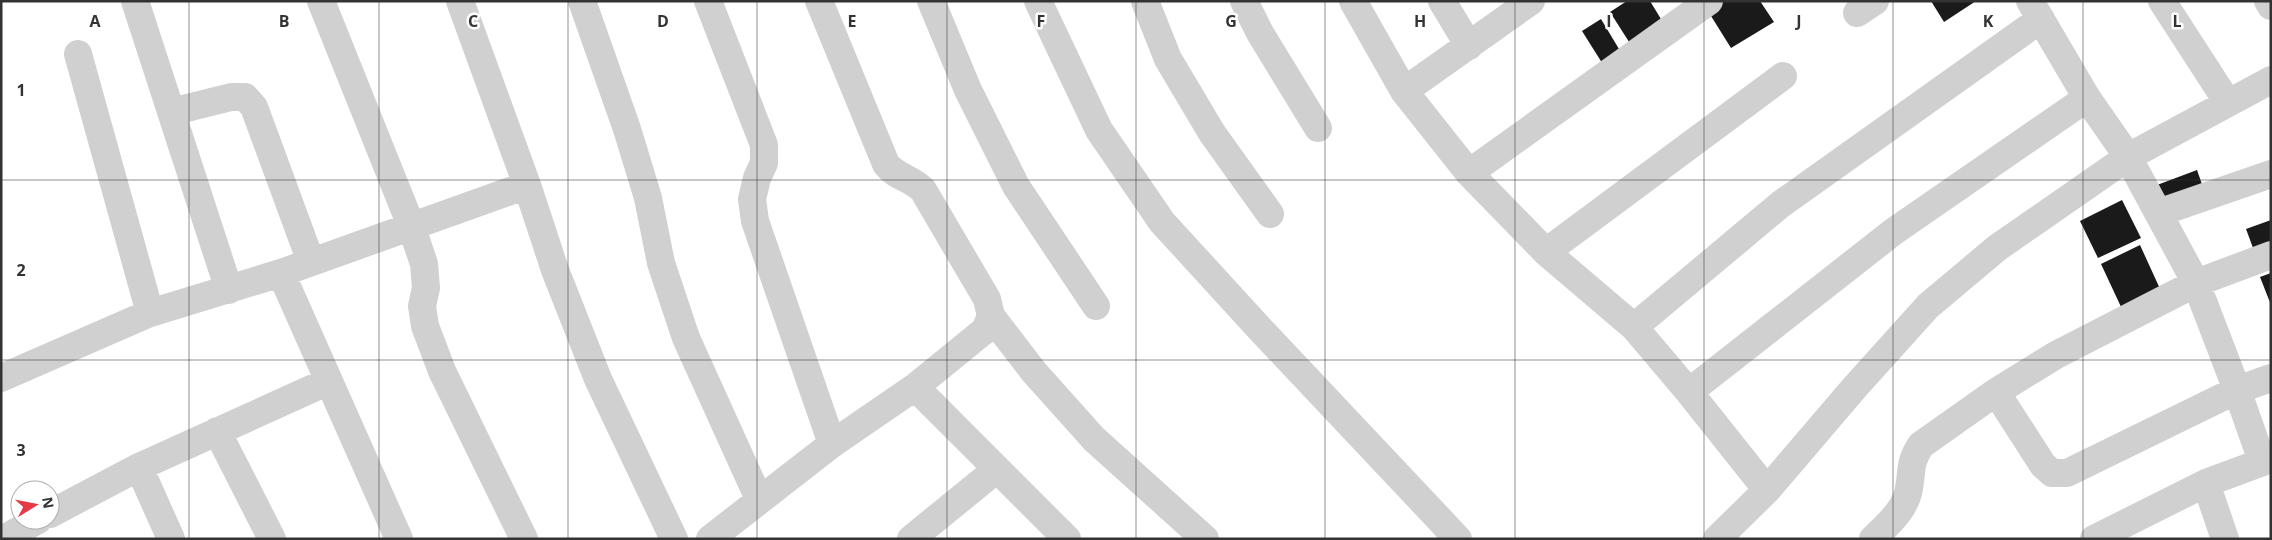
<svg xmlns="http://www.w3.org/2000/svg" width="2272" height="540" viewBox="0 0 2272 540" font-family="'Open Sans',sans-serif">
	<rect width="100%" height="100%" fill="#fff"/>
	<path fill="#1a1a1a" d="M1627 1H1650L1664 24 1631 45 1610 12Z
		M1717 1H1760L1774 22 1731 48 1706 8Z
		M1931 1H1976L1944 22Z
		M1601 19 1622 54 1604 66 1582 31Z
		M2197 170 2204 190 2164 204 2157 185Z
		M2122 200 2141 238 2098 258 2080 221Z
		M2271 220V250L2256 256 2246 229Z
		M2140 245 2161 291 2122 309 2101 264Z
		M2271 273V305L2260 277Z"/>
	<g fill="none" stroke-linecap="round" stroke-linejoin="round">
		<path stroke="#d0d0d0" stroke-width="28" d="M135 1 229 290
			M321 1 412 228 424 264 426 288 422 306 425 326 442 371 524 539
			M460 1 527 185 555 270 598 379 674 539
			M582 1 627 129 648 198 661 263 686 338 759 499
			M708 1 764 145V163L757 178 752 199 755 221 832 444
			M819 1 886 164C897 178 910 177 923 190L987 299 991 316 985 330 915 387
			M931 1 968 90 1016 186 1096 306
			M1038 1 1099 130 1162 222 1260 329 1458 539
			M1145 1 1168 59 1212 133 1270 214
			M1244 1 1260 33 1318 128
			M1353 1 1404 91 1469 173 1546 252 1634 327 1689 392 1767 490
			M1442 1 1469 46
			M2030 1 2087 98 2128 157 2196 283 2237 390 2262 461
			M2162 1 2228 103
			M2268 1 2271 6
			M1857 13 1875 1
			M78 54 150 313
			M1404 91 1531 1
			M171 112 231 97H245L254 107 311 262
			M1469 173 1709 1
			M2158 213 2271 174
			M1546 252 1783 76
			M281 273 399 539
			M991 316 1034 372 1094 439 1205 539
			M1634 327 1781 204 2041 19
			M1 378 150 313 281 273 527 185
			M1689 392 1893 232 2087 98
			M1996 392 2043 465 2052 473H2067L2237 390 2271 378
			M217 431 272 539
			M139 467 329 381
			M2206 483 2225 539
			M50 514 139 467 171 539
			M3 539 38 520
			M710 539 832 444 915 387 1067 539
			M911 539 997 469
			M1717 539 1767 490 1855 387 1928 306 1997 248 2128 157 2271 80
			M1873 539C1886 526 1903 512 1908 493 1913 472 1908 464 1921 445L1996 392 2056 355 2196 283 2271 255
			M2094 539 2206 483 2271 459"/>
	</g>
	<path fill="none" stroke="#333" stroke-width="1" stroke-opacity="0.55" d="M189 1V539M379 1V539M568 1V539M757 1V539M947 1V539M1136 1V539M1325 1V539M1515 1V539M1704 1V539M1893 1V539M2083 1V539M1 180H2271M1 360H2271"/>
	<g font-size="16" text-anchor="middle" font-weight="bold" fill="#333" stroke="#fff" stroke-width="5" stroke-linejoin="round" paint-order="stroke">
		<text x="95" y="27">A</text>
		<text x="284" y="27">B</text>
		<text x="473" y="27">C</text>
		<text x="663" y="27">D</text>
		<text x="852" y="27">E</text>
		<text x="1041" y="27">F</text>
		<text x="1231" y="27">G</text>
		<text x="1420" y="27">H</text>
		<text x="1609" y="27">I</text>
		<text x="1799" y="27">J</text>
		<text x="1988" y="27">K</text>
		<text x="2177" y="27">L</text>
		<text x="21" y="96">1</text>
		<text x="21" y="276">2</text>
		<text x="21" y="456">3</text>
	</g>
	<rect width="2272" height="540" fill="none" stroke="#333333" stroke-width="5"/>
	<g transform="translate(35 505) rotate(80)"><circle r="24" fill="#ffffff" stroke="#adadad"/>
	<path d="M0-4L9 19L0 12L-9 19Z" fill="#e63946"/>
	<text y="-8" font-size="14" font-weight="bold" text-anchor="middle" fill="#333333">N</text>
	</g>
</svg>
